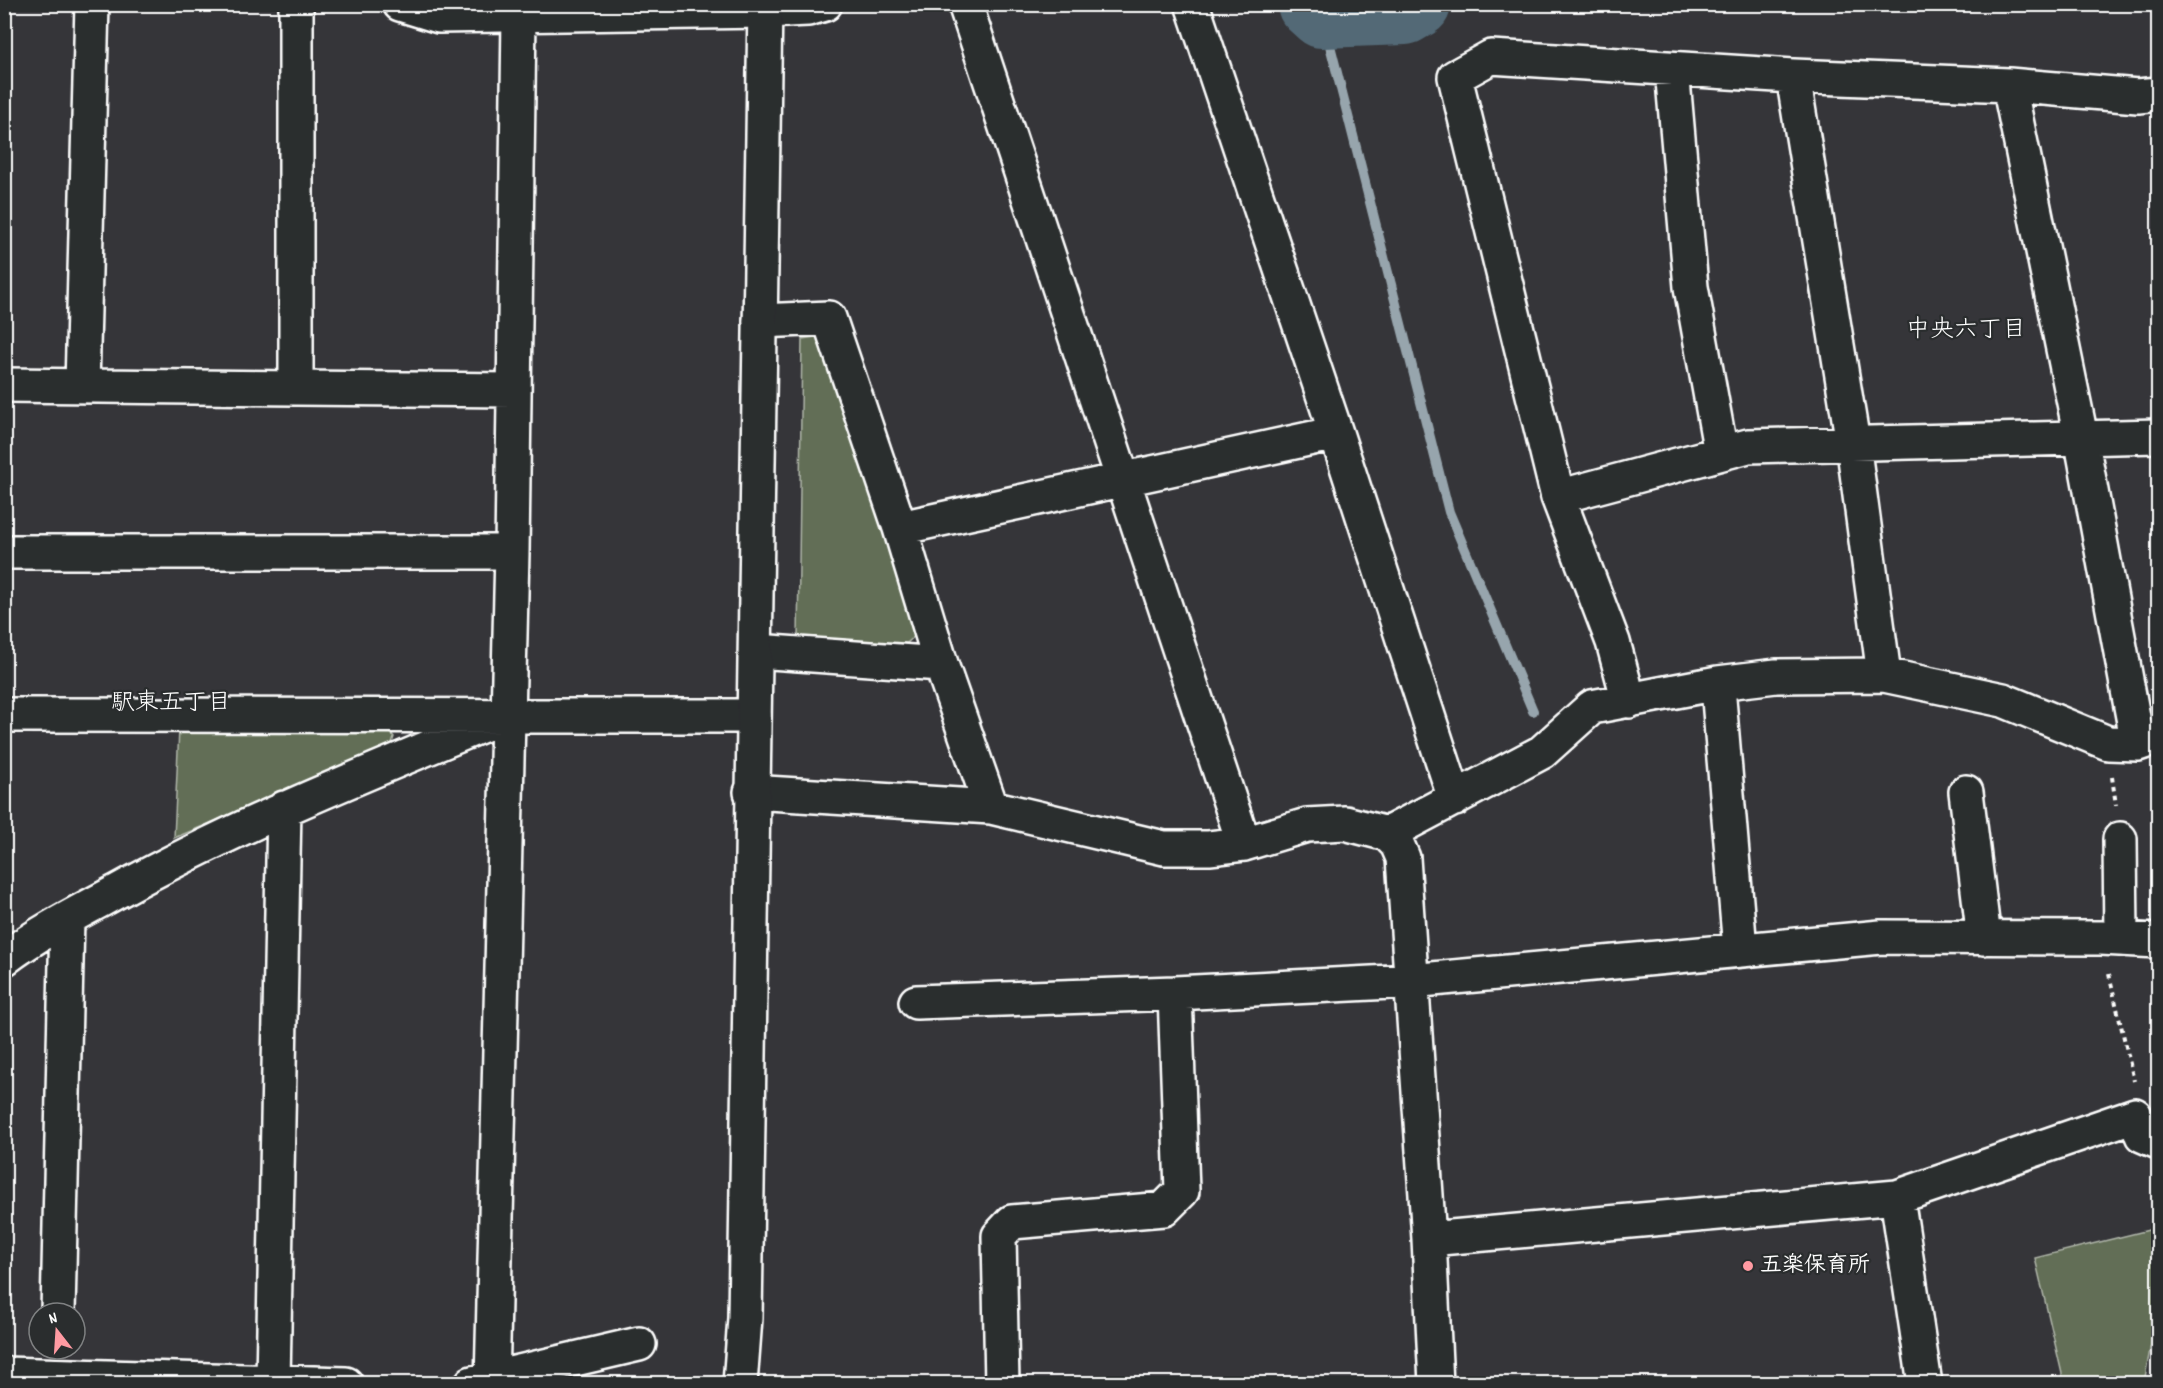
<svg xmlns="http://www.w3.org/2000/svg" width="2163" height="1388" viewBox="0 0 2163 1388" font-family="Dekko,'Klee One',sans-serif">
	<rect width="100%" height="100%" fill="#353539"/>
	<filter id="ink" filterUnits="userSpaceOnUse"><feTurbulence type="fractalNoise" baseFrequency=".0167" numOctaves="2"/><feDisplacementMap in="SourceGraphic" scale="12" xChannelSelector="R" yChannelSelector="G"/><feConvolveMatrix kernelMatrix="1 2 1 2 8 2 1 2 1" color-interpolation-filters="sRGB"/></filter>
	<g filter="url(#ink)">
		<path fill="#626e56" stroke="#b0b6aa" stroke-width="1.5" d="M822 336 918 633 907 643 798 641 802 339Z
			M179 729H387L394 737 390 749 174 838Z
			M2157 1228 2158 1305 2144 1383H2112L2063 1378 2035 1258Z"/>
		<g fill="none" stroke-linecap="round" stroke-linejoin="round">
			<path stroke="#97a5ad" stroke-width="10" d="M1322 14 1449 512 1533 711"/>
			<path stroke="#526976" stroke-width="68" d="M1311 4 1322 14 1405 11 1417 4"/>
			<g stroke="#fff" stroke-width="38">
				<path id="street" d="M400 4 439 16 765 11 808 9 825 4
					M965 4 1244 844
					M1192 4 1336 433 1455 799
					M1672 69 1691 287 1721 453
					M1793 76 1853 443 1884 675
					M2009 85 2081 437 2138 744
					M760 321 829 318 900 528 941 664 991 807
					M4 385 296 388V4
					M82 386 92 4
					M296 388 513 390
					M1558 497 1748 446 2158 436
					M900 528 1336 433
					M4 552H512
					M756 651 941 664
					M1719 699 1740 949
					M1629 701 1613 642 1558 497 1455 77 1491 57 1793 76 2009 85 2138 96 2158 94
					M4 715 754 716
					M751 792 991 807 1164 848H1209L1244 844 1307 825 1345 823 1387 834 1397 844 1403 858 1429 1239 1436 1384
					M1966 792 1984 938
					M1387 834 1542 752 1592 707 1718 683 1776 676 1884 675 2003 700 2108 743 2138 744 2158 737
					M2120 839 2121 939
					M4 959C39 932 79 912 118 891 239 824 368 773 495 720
					M1175 993 1411 981 1881 937 2101 938 2158 941
					M916 1002 1175 993 1182 1191 1164 1209 1012 1222 999 1236 1002 1384
					M1897 1197 1925 1384
					M1429 1239 1897 1197 2135 1115 2142 1135 2158 1142
					M58 1313 67 919
					M4 1374 346 1384
					M273 1381 284 808
					M472 1383 639 1344
					M492 1384 512 552 519 16"/>
			</g>
			<g stroke="#fff" stroke-width="38">
				<path id="secondary" d="M740 1384 745 1318 765 4"/>
			</g>
			<path stroke="#fff" stroke-width="4" stroke-dasharray="4.5 4.5" stroke-linecap="butt" d="M2112 777 2116 805
				M2109 974 2134 1081"/>
			<use href="#street" stroke="#2a2d2e" stroke-width="33"/>
			<use href="#secondary" stroke="#2a2d2e" stroke-width="33"/>
		</g>
	</g>
	<circle fill="#ff9aa2" stroke="#2a2d2e" stroke-width="2" cx="1748" cy="1266" r="6"/>
	<g text-anchor="middle" dominant-baseline="central" stroke-width="4.5" stroke-linejoin="round" paint-order="stroke">
		<g font-size="22" font-weight="bold" fill="#fff" stroke="#2a2d2e" text-anchor="start">
			<text x="1760" y="1266">五楽保育所</text>
		</g>
		<g font-size="24" fill="#fff" stroke="#2a2d2e">
			<text x="1966" y="331">中央六丁目</text>
			<text x="171" y="704">駅東五丁目</text>
		</g>
	</g>
	<rect width="2163" height="1388" fill="none" stroke="#2a2d2e" stroke-width="24"/>
	<rect x="12" y="12" width="2139" height="1364" fill="none" stroke="#fff" stroke-width="2" filter="url(#ink)"/>
	<g transform="translate(57 1331) rotate(343)"><circle r="28" fill="#2a2d2e" stroke="#7f8182" stroke-width="1.5"/>
	<path d="M0-4.5L10 22L0 15L-10 22Z" fill="#ff9aa2"/>
	<text y="-9" font-size="16" font-weight="bold" text-anchor="middle" fill="#ffffff">N</text>
	</g>
</svg>
